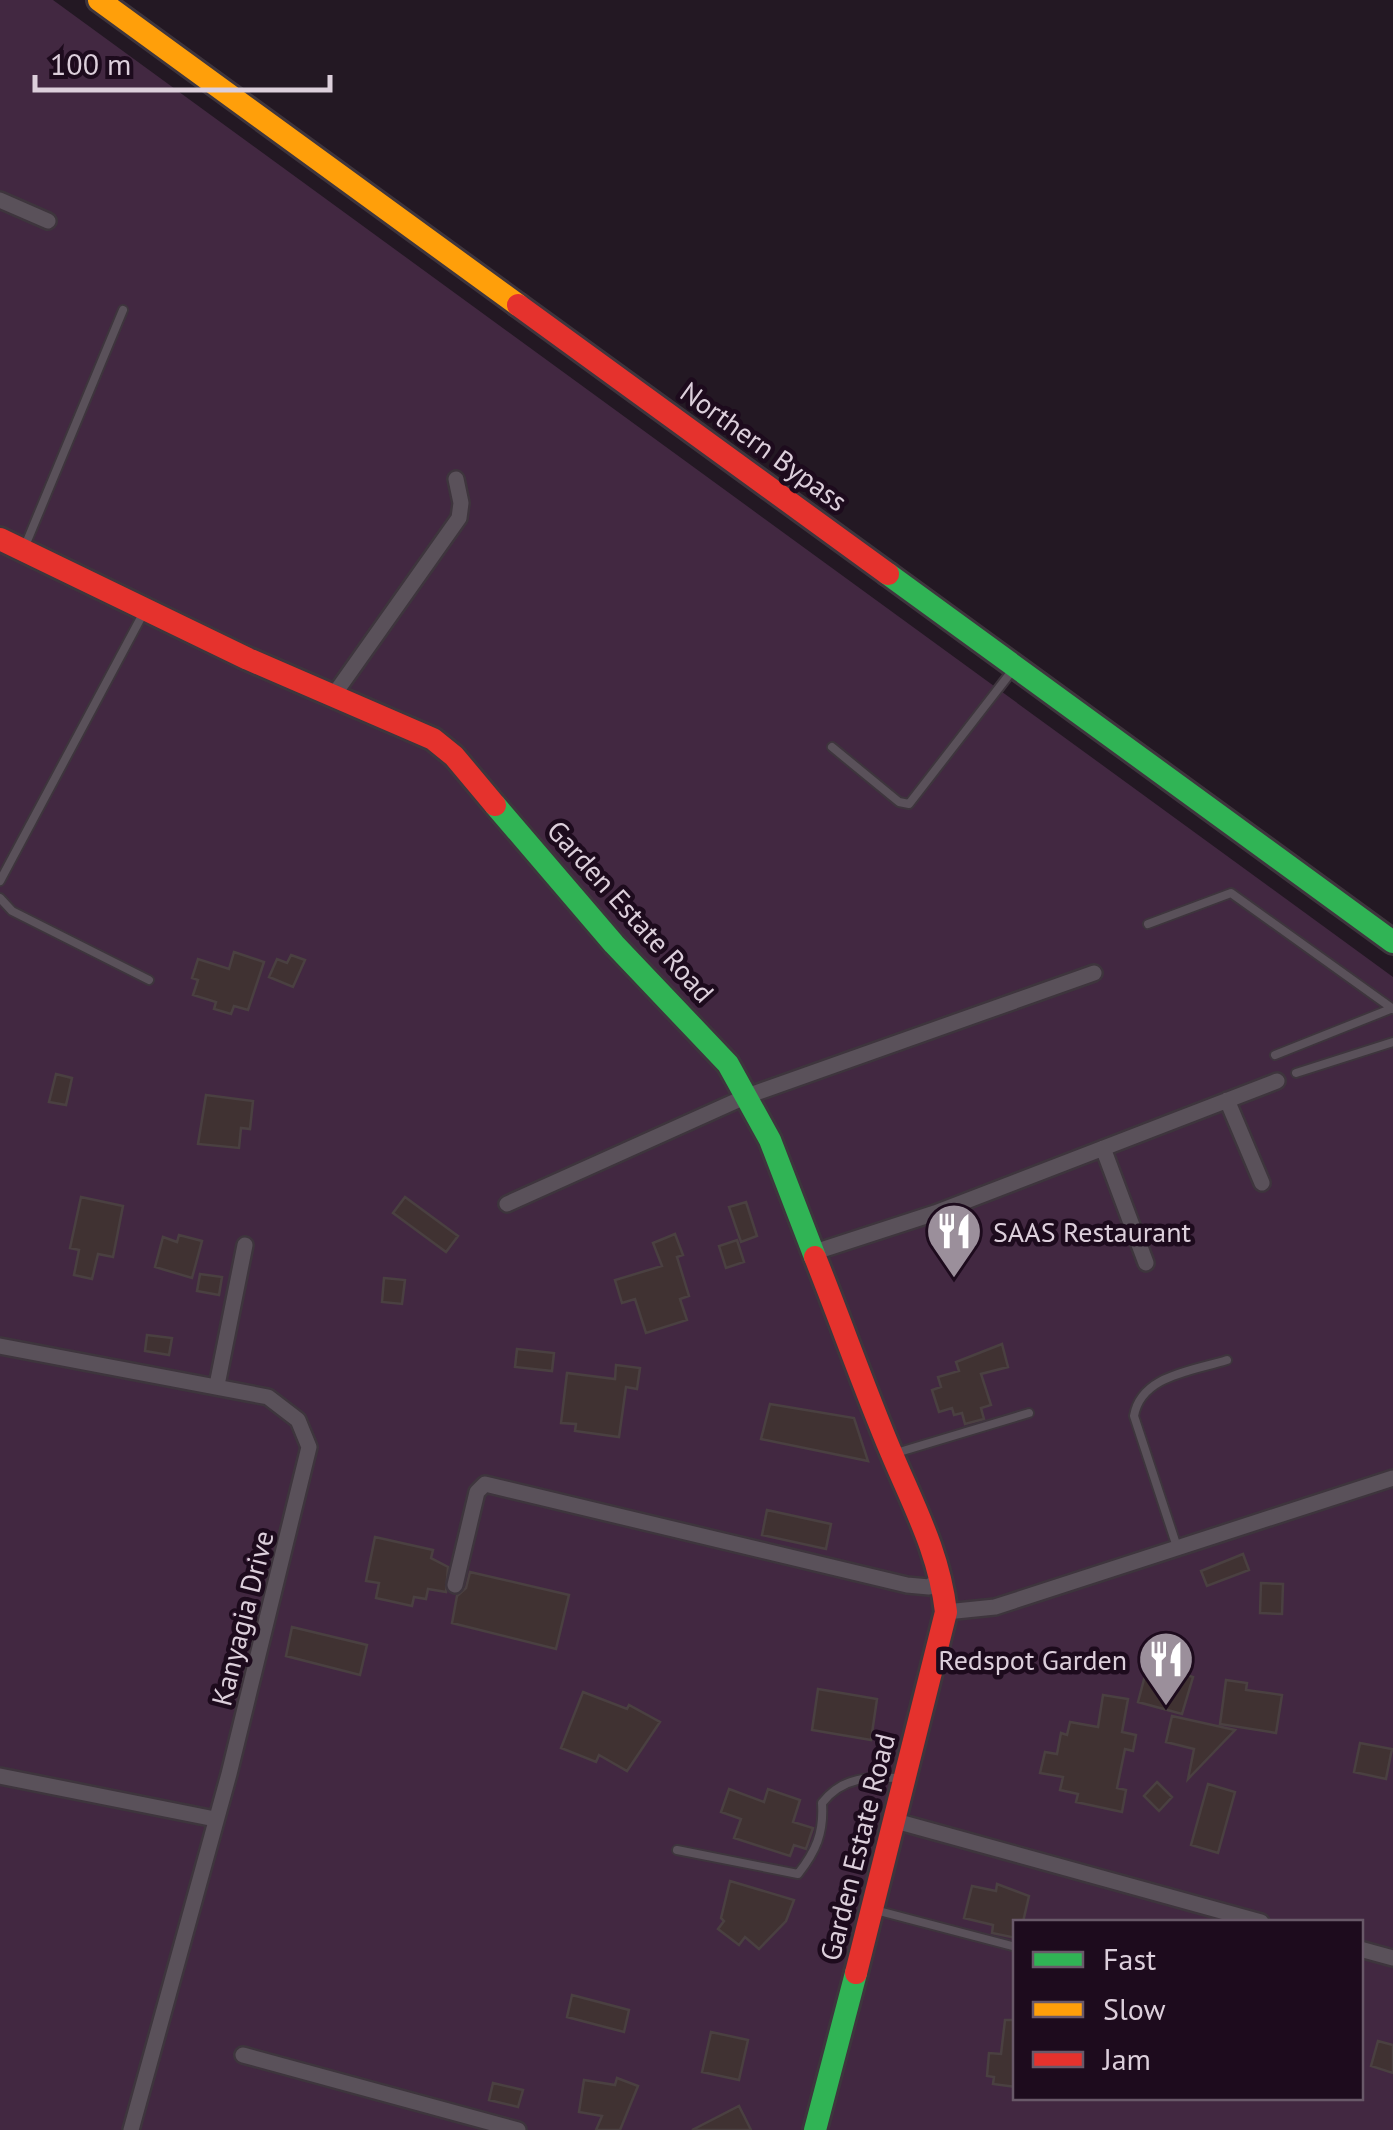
<svg xmlns="http://www.w3.org/2000/svg" width="1393" height="2130" viewBox="0 0 1393 2130" font-family="'PT Sans',sans-serif">
	<rect width="100%" height="100%" fill="#231823"/>
	<path fill="#422841" fill-rule="evenodd" d="M0 0H53L1393 977V2130H0ZM1016 1922H1360V2098H1016Z"/>
	<path fill="#403232" stroke="#4a4041" stroke-width="2.5" d="M234 952 264 962 248 1010 234 1006 231 1014 214 1009 216 1002 193 995 198 980 192 978 198 959 229 969Z
		M291 955 305 960 293 987 269 977 277 959 287 963Z
		M56 1074 72 1078 66 1105 49 1102Z
		M206 1095 253 1101 250 1129 241 1128 239 1148 198 1144Z
		M81 1197 123 1206 113 1257 98 1254 92 1279 74 1275 79 1250 70 1248Z
		M405 1197 458 1236 446 1252 393 1213Z
		M746 1202 757 1236 741 1242 729 1207Z
		M675 1234 683 1255 677 1257 689 1296 680 1299 687 1320 646 1333 635 1299 622 1303 615 1280 662 1266 653 1243Z
		M179 1235 202 1241 192 1278 155 1267 163 1237 177 1242Z
		M737 1240 744 1262 726 1268 719 1246Z
		M200 1274 222 1277 219 1295 197 1291Z
		M384 1278 405 1280 402 1304 382 1302Z
		M147 1335 172 1338 169 1355 145 1351Z
		M1002 1344 1008 1367 981 1374 991 1405 981 1408 984 1419 965 1424 962 1413 954 1415 952 1408 939 1412 932 1390 941 1387 938 1377 959 1371 956 1362Z
		M517 1349 554 1353 552 1371 515 1367Z
		M616 1365 640 1368 637 1389 626 1387 619 1437 575 1431 576 1424 561 1423 567 1373 615 1379Z
		M770 1404 854 1418 868 1461 761 1439Z
		M767 1510 831 1524 826 1549 762 1535Z
		M375 1537 433 1550 431 1558 448 1567 446 1592 428 1589 426 1599 414 1597 412 1606 376 1598 379 1583 366 1581Z
		M1243 1554 1249 1570 1207 1586 1201 1571Z
		M470 1572 569 1595 556 1649 452 1623 457 1596 466 1588Z
		M1261 1583 1283 1584 1282 1614 1260 1613Z
		M292 1627 367 1645 360 1675 286 1656Z
		M1152 1649 1180 1656 1177 1672 1193 1677 1182 1714 1138 1702Z
		M1226 1680 1247 1683 1246 1690 1282 1695 1276 1733 1220 1724Z
		M818 1689 877 1699 871 1740 812 1730Z
		M583 1692 627 1709 629 1705 660 1722 627 1771 599 1755 596 1762 561 1748Z
		M1103 1695 1128 1699 1122 1732 1136 1735 1133 1751 1125 1749 1117 1788 1126 1790 1122 1812 1076 1802 1078 1794 1060 1790 1063 1777 1040 1773 1045 1752 1057 1754 1061 1733 1067 1735 1070 1722 1098 1727Z
		M1172 1716 1235 1730 1188 1779 1194 1749 1166 1742Z
		M1360 1743 1392 1749 1386 1779 1354 1772Z
		M1157 1782 1172 1797 1159 1811 1144 1796Z
		M1208 1784 1235 1792 1218 1853 1191 1845Z
		M729 1789 764 1802 768 1789 800 1800 793 1822 813 1828 806 1849 794 1845 790 1856 734 1838 741 1819 721 1812Z
		M730 1881 794 1900 786 1921 759 1949 745 1937 739 1945 718 1929 724 1921 721 1918Z
		M997 1884 1029 1896 1023 1922H1016V1938L992 1933 993 1925 964 1918 972 1886 996 1891Z
		M572 1995 629 2010 624 2032 567 2017Z
		M1005 2020H1016V2087L993 2084 994 2077 987 2076 989 2053 1001 2054Z
		M711 2032 748 2040 739 2080 702 2072Z
		M1378 2041 1393 2045V2073L1371 2066Z
		M617 2078 638 2086 620 2130H596L602 2116 579 2112 584 2080 615 2085Z
		M493 2083 523 2090 518 2107 489 2100Z
		M739 2106 751 2130H692Z"/>
	<g fill="none" stroke-linecap="round" stroke-linejoin="round">
		<g stroke="#3e353d" stroke-width="12">
			<path id="lane" d="M25 546 123 310
				M832 747 899 802 909 804 1012 671
				M0 881 144 612
				M0 898 12 911 149 980
				M1148 924 1231 893 1393 1009
				M1275 1055 1393 1008
				M1296 1073 1393 1042
				M896 1453 1029 1413
				M1177 1547 1134 1416C1141 1375 1193 1371 1227 1360
				M677 1850 798 1874C816 1851 824 1833 822 1803 843 1776 869 1777 901 1778
				M875 1910 1016 1947"/>
		</g>
		<g stroke="#3e353d" stroke-width="20">
			<path id="street" d="M0 200 48 221
				M333 696 459 518 461 503 456 479
				M1227 1100 1262 1183
				M1103 1148 1146 1263
				M507 1204 747 1096 1094 973
				M815 1252 935 1213 1277 1081
				M0 1346 268 1397 298 1420 309 1447 229 1774 131 2130
				M217 1385 245 1245
				M455 1585 477 1492 485 1484 907 1585 929 1587 942 1577
				M946 1612 995 1607 1393 1478
				M0 1776 215 1819
				M892 1820 1261 1922
				M1360 1949 1393 1958
				M243 2055 518 2130"/>
		</g>
		<g stroke="#3e353d" stroke-width="28">
			<path id="fast" d="M888 574 1393 942
				M495 805 614 944 728 1064 770 1140 815 1257
				M815 2130 856 1973"/>
		</g>
		<g stroke="#3e353d" stroke-width="28">
			<path id="slow" d="M99 0 518 305"/>
		</g>
		<g stroke="#3e353d" stroke-width="28">
			<path id="jam" d="M518 305 888 574
				M0 539 248 659 433 739 454 756 495 805
				M815 1257C841 1322 864 1388 891 1452 914 1507 939 1552 946 1612L856 1973"/>
		</g>
		<use href="#lane" stroke="#5a515a" stroke-width="8"/>
		<use href="#street" stroke="#5a515a" stroke-width="15"/>
		<use href="#fast" stroke="#30b455" stroke-width="22"/>
		<use href="#slow" stroke="#ff9f0a" stroke-width="22"/>
		<use href="#jam" stroke="#e5322d" stroke-width="22"/>
	</g>
	<defs>
		<g id="restaurant-pin" transform="scale(2.875)"><path d="M0 17L-7.5 6A9.5 9.5 0 1 1 7.5 6Z" fill="#9b8f9b" stroke="#1d0b1d"/><path d="M-5-6h1v4h1v-4h1v4h1v-4h1v5L-1.5 .5V6h-2V.5L-5-1ZM5-6V6H3V1.5H1.5Q1.5-4 5-6Z" fill="#fff"/></g>
	</defs>
	<g fill-rule="evenodd">
		<use href="#restaurant-pin" x="954" y="1231"/>
		<use href="#restaurant-pin" x="1166" y="1659"/>
	</g>
	<g text-anchor="middle" dominant-baseline="central" stroke-width="9" stroke-linejoin="round" paint-order="stroke">
		<g font-size="28" fill="#dccfdb" stroke="#1d0b1d">
			<text transform="translate(764 446) rotate(36)">Northern Bypass</text>
			<text transform="translate(631 911) rotate(48)">Garden Estate Road</text>
			<text transform="translate(242 1618) rotate(-76)">Kanyagia Drive</text>
			<text transform="translate(857 1847) rotate(-76)">Garden Estate Road</text>
		</g>
		<g font-size="28" fill="#dccfdb" stroke="#1d0b1d" text-anchor="start">
			<text x="993" y="1231">SAAS Restaurant</text>
			<text x="1127" y="1659" text-anchor="end">Redspot Garden</text>
		</g>
	</g>
	<rect x="1013" y="1920" width="350" height="180" fill="#1d0b1d" stroke="#695969" stroke-width="2.5"/>
	<rect x="1033" y="1952" width="50" height="15" fill="#30b455" stroke="#695969" stroke-width="2.5"/>
	<text x="1103" y="1970" font-size="30" fill="#dccfdb">Fast</text>
	<rect x="1033" y="2002" width="50" height="15" fill="#ff9f0a" stroke="#695969" stroke-width="2.5"/>
	<text x="1103" y="2020" font-size="30" fill="#dccfdb">Slow</text>
	<rect x="1033" y="2052" width="50" height="15" fill="#e5322d" stroke="#695969" stroke-width="2.5"/>
	<text x="1103" y="2070" font-size="30" fill="#dccfdb">Jam</text>
	<path d="M35 75v15h295v-15" fill="none" stroke="#dccfdb" stroke-width="5"/>
	<text x="50" y="75" font-size="30" fill="#dccfdb" stroke="#1d0b1d" stroke-width="8" paint-order="stroke">100 m</text>
</svg>
